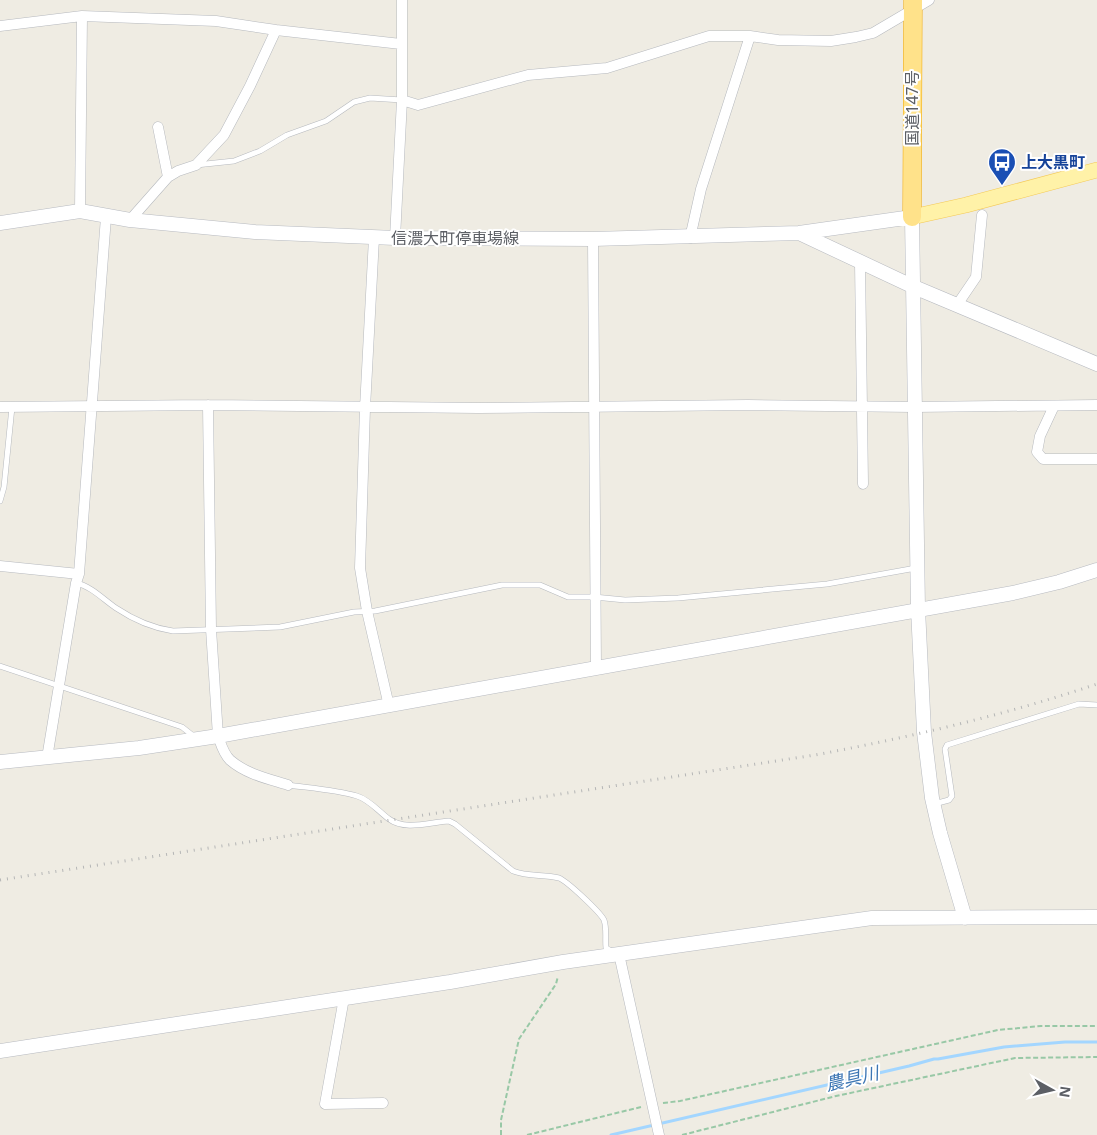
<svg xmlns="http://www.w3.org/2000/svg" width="1097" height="1135" viewBox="0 0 1097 1135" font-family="'Noto Sans','Noto Sans JP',sans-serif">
	<rect width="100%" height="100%" fill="#efece3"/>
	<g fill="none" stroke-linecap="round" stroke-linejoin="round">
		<path stroke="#a3d6ff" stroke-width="3" d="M611 1135 909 1066 934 1059H938L1004 1047 1065 1042H1097"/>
		<g stroke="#b6b9be" stroke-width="6">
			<path id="lane" d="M196 165 234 161 260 151 287 135 326 121 354 102 370 98 402 100
				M0 501 4 487 12 407
				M76 583C91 586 104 600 116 608 134 620 152 628 173 631L280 627 354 612 375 611 502 585H540L568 597H594L625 600 678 598 827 584 916 568
				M0 666 182 727 196 738
				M288 785C310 788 337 790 357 796 370 800 378 811 389 819 405 831 430 822 449 821L455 824 513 871C528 877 544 874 559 878 567 881 600 912 604 920 607 928 605 940 606 948L613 952
				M934 804 949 800 952 796 945 749 947 745 1079 704 1097 705"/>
		</g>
		<g stroke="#b6b9be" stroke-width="11">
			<path id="street" d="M0 26 82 16 216 21 276 30 401 44
				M402 100 418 105 528 75 607 68 709 36H750L778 40 831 41 856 37 873 33 929 0
				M158 127 168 177
				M80 211 82 16
				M130 220 168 177 178 171 196 165 224 135 250 86 276 30
				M374 238 365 408 360 568 367 611 389 706
				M395 238 402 100V0
				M690 238 701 189 750 36
				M593 239 596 668
				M860 262 863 484
				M957 305 976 277 982 215
				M208 405 211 629 218 736C221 744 223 753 230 760 246 774 269 779 288 785
				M1054 406 1040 436 1037 452 1043 459H1097
				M0 407 208 405 478 408 748 405 914 407 1097 405
				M0 566 79 574
				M47 758 76 583 79 574 106 217
				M619 954 659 1135
				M344 998 325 1104 383 1103"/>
		</g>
		<g stroke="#b7bac0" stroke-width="15">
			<path id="secondary" d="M0 223 80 211 130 220 255 232 395 238 593 239 799 233 912 217 918 609 924 732 932 798 940 833 965 918
				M799 233 914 287 1097 364
				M0 762 139 748 218 736 1013 593 1059 582 1097 570
				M0 1051 450 982 563 962 872 918 1097 917"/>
		</g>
		<g stroke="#f4c957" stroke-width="16">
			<path id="primary" d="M912 217 966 205 1097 170"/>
		</g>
		<g stroke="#f2a800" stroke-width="19">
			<path id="highway" d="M912 217 913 0"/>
		</g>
		<path stroke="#98c8a6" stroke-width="2" stroke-dasharray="5 2.5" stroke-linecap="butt" d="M663 1103 680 1101 998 1030 1041 1026H1097
			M501 1135V1120L519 1039 556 984 558 976
			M527 1135 641 1107
			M682 1135 836 1096 1015 1058 1097 1057"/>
		<use href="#lane" stroke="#fff" stroke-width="5"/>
		<use href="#street" stroke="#fff" stroke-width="10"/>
		<use href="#secondary" stroke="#fff" stroke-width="14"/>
		<use href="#primary" stroke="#fff2a8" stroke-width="15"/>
		<use href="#highway" stroke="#ffe28a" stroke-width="18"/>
		<path stroke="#b5b6b6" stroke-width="3" stroke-dasharray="1 6" stroke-linecap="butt" d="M0 880 815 755C911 737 1005 715 1097 684"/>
	</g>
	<defs>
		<g id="bus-pin" transform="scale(1.4375)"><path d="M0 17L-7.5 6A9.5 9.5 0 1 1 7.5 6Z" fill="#1a4fb4" stroke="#fff"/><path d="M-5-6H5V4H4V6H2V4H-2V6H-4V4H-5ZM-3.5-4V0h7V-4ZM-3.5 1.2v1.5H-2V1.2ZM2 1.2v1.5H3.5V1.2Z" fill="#fff"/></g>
	</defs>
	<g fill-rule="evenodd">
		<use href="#bus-pin" x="1002" y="162"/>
	</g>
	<g text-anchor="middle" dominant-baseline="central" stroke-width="4" stroke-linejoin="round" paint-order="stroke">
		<g font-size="16" fill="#5c5f65" stroke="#fff">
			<text transform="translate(912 108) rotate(-90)">国道147号</text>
			<text x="455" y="238">信濃大町停車場線</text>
		</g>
		<g font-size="16" font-weight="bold" fill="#164399" stroke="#fff" text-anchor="start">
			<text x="1021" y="162">上大黒町</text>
		</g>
		<g font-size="18" font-style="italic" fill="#3d76b4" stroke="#fff">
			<text transform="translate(852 1078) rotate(-13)">農具川</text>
		</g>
	</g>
	<g transform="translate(1052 1090) rotate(98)" stroke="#ffffff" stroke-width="4" paint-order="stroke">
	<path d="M0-4L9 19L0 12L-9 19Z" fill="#5c5f65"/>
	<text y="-8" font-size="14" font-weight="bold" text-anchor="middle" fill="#5c5f65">N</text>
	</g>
</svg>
